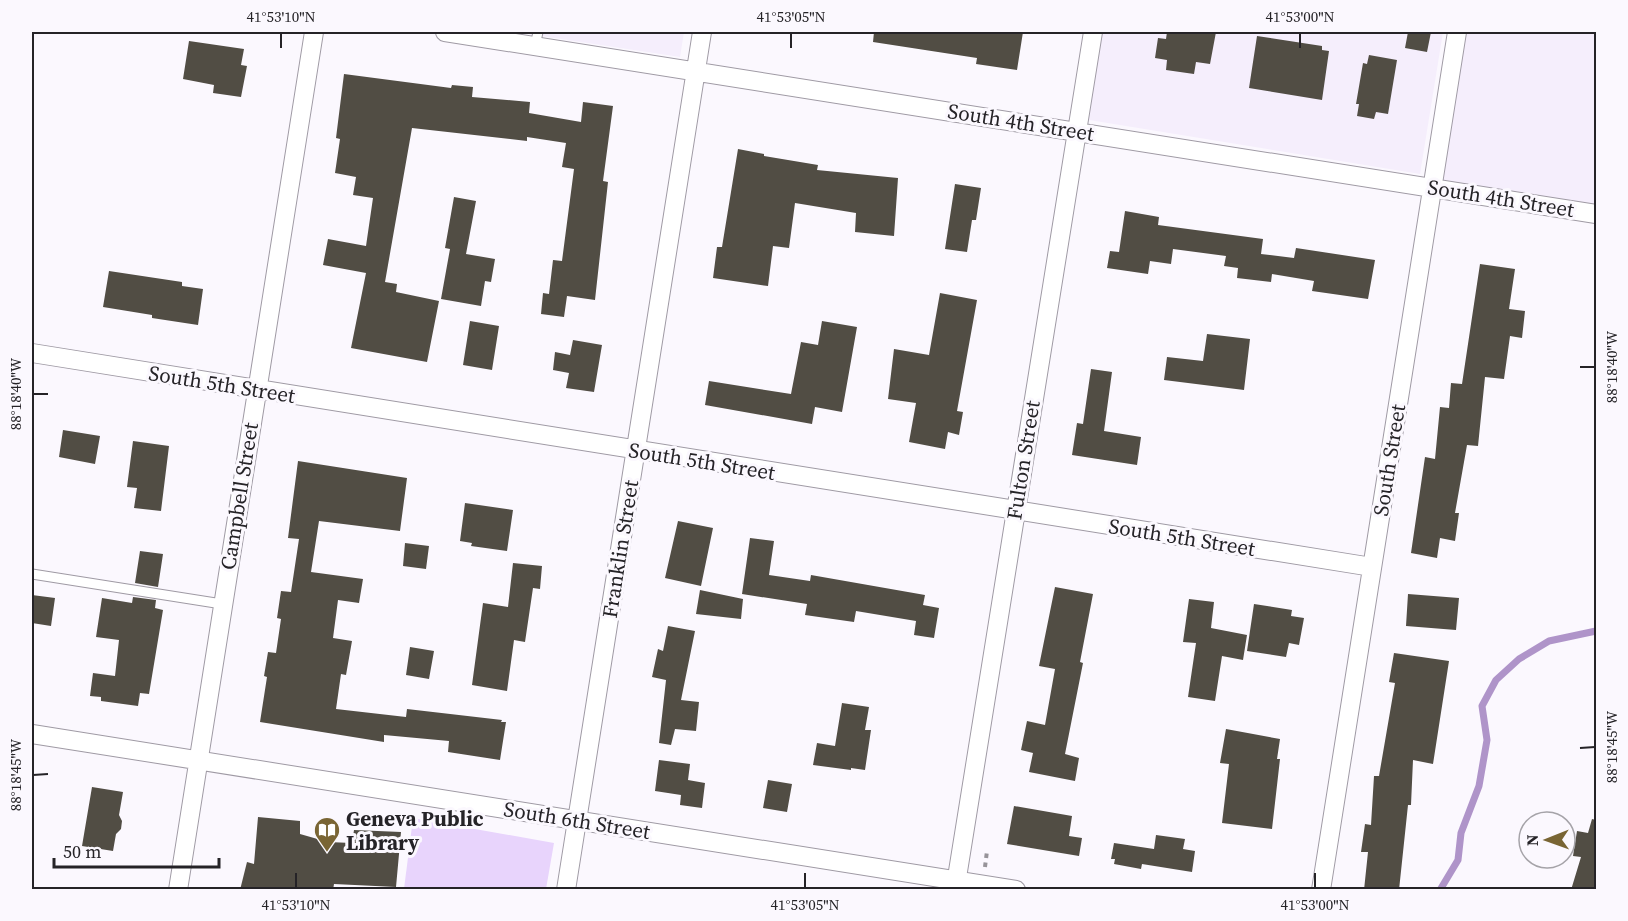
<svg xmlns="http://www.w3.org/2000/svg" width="1628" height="921" viewBox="0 0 1628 921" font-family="'Source Serif 4',serif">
	<rect width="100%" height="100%" fill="#fbf8fe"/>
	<path fill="#f5eefc" d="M515 32H684L680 57Z
		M1097 32H1443L1420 174 1083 119Z
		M1464 32H1596V208L1440 182Z"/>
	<path fill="#e8d4fc" d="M413 818 554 843 546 889H404Z"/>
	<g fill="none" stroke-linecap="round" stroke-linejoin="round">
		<path stroke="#af94c9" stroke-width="7" d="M1440 890 1458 860 1461 833 1479 786 1487 740 1482 706 1496 680 1519 659 1549 641 1596 631"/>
	</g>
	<path fill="#514d44" d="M874 32H1023L1017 70 976 64 977 58 873 42Z
		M1167 32H1216L1210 64 1196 62 1194 74 1166 70 1167 60 1155 58 1158 38 1166 39Z
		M1408 32H1431L1427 52 1405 48Z
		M1257 36 1322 46V50L1329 51 1322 100 1249 88Z
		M189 41 244 49 241 65 247 66 241 97 213 93 214 85 183 79Z
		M1369 55 1397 60 1388 114 1376 112 1374 119 1357 116 1359 104H1356L1363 63 1367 64Z
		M344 74 451 88 452 85 473 87 472 97 530 102 529 113 581 122 583 102 613 106 603 181 608 182 595 300 567 296 564 317 541 314 543 293 549 294 553 260 562 261 574 169 562 167 566 143 527 137V141L412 128 385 282 397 284 396 292 439 301 427 362 351 348 366 273 323 265 328 239 366 246 373 198 353 195 356 177 335 173 340 139 336 138Z
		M738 149 764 154V156L818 165 817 170 898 178 894 236 855 232 856 213 795 203 789 248 773 246 768 286 713 278 717 247H722Z
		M955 184 981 188 976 220H972L967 252 945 249Z
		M454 197 476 201 466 254 495 259 491 282 485 281 481 306 441 299 450 249 445 248Z
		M1125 211 1159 217 1158 225 1263 239 1261 254 1294 258 1296 248 1375 260 1368 299 1312 291 1314 281 1272 274 1271 282 1237 278 1238 268 1224 266 1226 256 1173 249 1171 264 1150 261 1148 274 1107 268 1110 251 1119 252Z
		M1480 264 1515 269 1509 309 1525 311 1522 338 1510 336 1504 379 1485 377 1478 446 1467 445 1455 513H1459L1455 541 1440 538 1437 558 1411 553 1425 457 1435 459 1440 407 1449 408 1451 383 1462 384Z
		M109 271 182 282V286L203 289 198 325 152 318V315L103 307Z
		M940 293 977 300 957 411 963 412 959 435 948 432 945 449 909 442 916 403 888 399 894 349 929 355Z
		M470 321 499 326 492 370 463 365Z
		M822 321 857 327 842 412 815 407 812 424 705 405 709 381 791 394 801 342 818 345Z
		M1207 334 1250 339 1244 390 1164 380 1167 357 1203 361Z
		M573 340 602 345 594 392 566 388 569 373 553 370 555 352 570 355Z
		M1091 369 1112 372 1104 431 1141 437 1137 465 1072 455 1077 423 1083 424Z
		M63 430 100 436 95 464 59 457Z
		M133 441 169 446 161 511 134 508 137 488 127 487Z
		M298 461 407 478 400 531 319 521 311 572 363 579 359 603 338 600 333 638 352 641 346 675 341 674 336 709 406 717 407 709 502 720 501 722H506L500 760 448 752 449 741 384 735V742L260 722 267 677 264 676 268 652 276 653 281 619 277 618 281 591 291 592 299 539 288 538Z
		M465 503 513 510 507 551 471 546 472 543 460 541Z
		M678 521 713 528 701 586 665 578Z
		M750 538 774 541 769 575 810 581 811 575 925 595 923 605 939 608 934 638 914 635 916 621 856 611 854 622 805 615 807 604 742 594Z
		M405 543 429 546 426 569 403 566Z
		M140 551 163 554 158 587 135 583Z
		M513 563 542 566 540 589 533 588 525 642 514 640 507 691 472 685 483 603 508 607Z
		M1055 587 1093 594 1080 662 1083 663 1065 754 1079 758 1075 781 1029 772 1033 753 1021 750 1027 721 1045 725 1055 669 1039 666Z
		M700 590 743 599 741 619 696 614Z
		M1408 594 1459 598 1456 630 1406 626Z
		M32 595 55 598 51 626 32 623Z
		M133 597 156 600 155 608 163 610 149 694 140 693 138 706 101 701V697L90 696 93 673 115 676 119 640 96 637 102 598 132 603Z
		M1189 599 1214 602 1211 628 1247 635 1243 660 1222 656 1215 701 1188 697 1196 643 1183 642Z
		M1254 604 1292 610 1291 616 1304 618 1299 645 1289 643 1286 657 1247 651Z
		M668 626 695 631 681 700 699 702 696 731 675 729 671 745 659 743 666 680 652 677 658 649 663 651Z
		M410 647 434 651 429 679 406 675Z
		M1394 653 1449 661 1433 764 1413 760 1411 805H1408L1399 890H1364L1368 852H1361L1365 824 1371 825 1374 776H1379L1395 683 1389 682Z
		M842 703 869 707 865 730H871L865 770 851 768V770L813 765 817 743 835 746Z
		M1226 729 1280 739 1277 759H1280L1272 829 1222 823 1229 764 1220 763Z
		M659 760 690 764 688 780 705 783 702 808 680 805 681 795 655 791Z
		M768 780 792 784 787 812 763 808Z
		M92 787 123 792 119 815 122 821 121 829 116 834 113 851 82 846Z
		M1014 806 1072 816 1069 836 1082 838 1079 856 1007 844Z
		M258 817 300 821V834L328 842 352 843 354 830 401 832 396 887 334 884 333 890H240L247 862 254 864Z
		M1592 819 1596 820V890H1571L1581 857 1573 856 1577 831 1588 833Z
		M1156 835 1185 839 1183 849 1195 851 1192 872 1142 864 1141 869 1114 864 1115 859H1111L1114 843 1154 849Z"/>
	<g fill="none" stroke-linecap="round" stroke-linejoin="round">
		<g stroke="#9f9aa4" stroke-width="11">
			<path id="service" d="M535 46 538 32
				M32 574 222 604"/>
		</g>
		<g stroke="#9f9aa4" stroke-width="20">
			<path id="minor" d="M445 32 1596 214
				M32 353 1372 567
				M32 734 1016 890
				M178 890 314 32
				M566 890 702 32
				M955 890 1093 32
				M1321 890 1457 32"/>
		</g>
		<path stroke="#979499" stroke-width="4" stroke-dasharray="4.5 4.5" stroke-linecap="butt" d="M985 867 987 851"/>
		<use href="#service" stroke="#fff" stroke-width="9"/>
		<use href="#minor" stroke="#fff" stroke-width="18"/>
	</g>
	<path fill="none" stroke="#252327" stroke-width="2" d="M281 33V48M791 33V48M1300 33V48M1580 367H1595M33 394H48M1580 748 1595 747M33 775 48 774M296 873V888M805 873V888M1315 873V888"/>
	<defs>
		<g id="library-pin" transform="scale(1.35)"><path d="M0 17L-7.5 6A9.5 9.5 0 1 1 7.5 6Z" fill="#796534" stroke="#fbf8fe"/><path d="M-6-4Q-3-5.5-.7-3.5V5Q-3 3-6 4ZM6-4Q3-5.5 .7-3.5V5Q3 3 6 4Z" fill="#fff"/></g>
	</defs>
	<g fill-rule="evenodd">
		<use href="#library-pin" x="327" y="830"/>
	</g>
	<g text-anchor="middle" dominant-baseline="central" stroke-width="6" stroke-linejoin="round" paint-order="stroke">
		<g font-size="21" fill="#252327" stroke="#fbf8fe">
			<text transform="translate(1021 122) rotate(9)">South 4th Street</text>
			<text transform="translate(1501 198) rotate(9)">South 4th Street</text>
			<text transform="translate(222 384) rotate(9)">South 5th Street</text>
			<text transform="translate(1023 460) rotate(-81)">Fulton Street</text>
			<text transform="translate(1389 460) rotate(-81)">South Street</text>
			<text transform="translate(702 461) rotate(9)">South 5th Street</text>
			<text transform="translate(239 496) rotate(-81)">Campbell Street</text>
			<text transform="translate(1182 537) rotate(9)">South 5th Street</text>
			<text transform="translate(620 549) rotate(-81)">Franklin Street</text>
			<text transform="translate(577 820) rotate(9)">South 6th Street</text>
		</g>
		<g font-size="21" font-weight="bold" fill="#252327" stroke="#fbf8fe" text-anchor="start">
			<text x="346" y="818">Geneva Public<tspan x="346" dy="24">Library</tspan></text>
		</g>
	</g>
	<rect width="1628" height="921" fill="none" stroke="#fbf8fe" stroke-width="66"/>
	<g transform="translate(1547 840) rotate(269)"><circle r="28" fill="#fbf8fe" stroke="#a5a3a8" stroke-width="1.5"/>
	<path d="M0-4.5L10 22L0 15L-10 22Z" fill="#796534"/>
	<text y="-9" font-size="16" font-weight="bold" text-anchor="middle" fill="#252327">N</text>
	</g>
	<path d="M54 858v9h165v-9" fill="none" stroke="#252327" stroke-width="3"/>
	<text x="63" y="858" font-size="18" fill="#252327" stroke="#fbf8fe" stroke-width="4.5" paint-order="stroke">50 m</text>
	<rect x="33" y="33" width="1562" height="855" fill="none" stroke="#252327" stroke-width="2"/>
	<g font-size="15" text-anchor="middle" fill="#252327">
		<text x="281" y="22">41°53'10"N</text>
		<text x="791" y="22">41°53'05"N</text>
		<text x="1300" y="22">41°53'00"N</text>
		<text transform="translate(1612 367) rotate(-90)" y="5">88°18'40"W</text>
		<text transform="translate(16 394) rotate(-90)" y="5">88°18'40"W</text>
		<text transform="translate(1612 747) rotate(-90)" y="5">88°18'45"W</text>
		<text transform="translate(16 775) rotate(-90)" y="5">88°18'45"W</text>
		<text x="296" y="910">41°53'10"N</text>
		<text x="805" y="910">41°53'05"N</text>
		<text x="1315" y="910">41°53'00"N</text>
	</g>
</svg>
